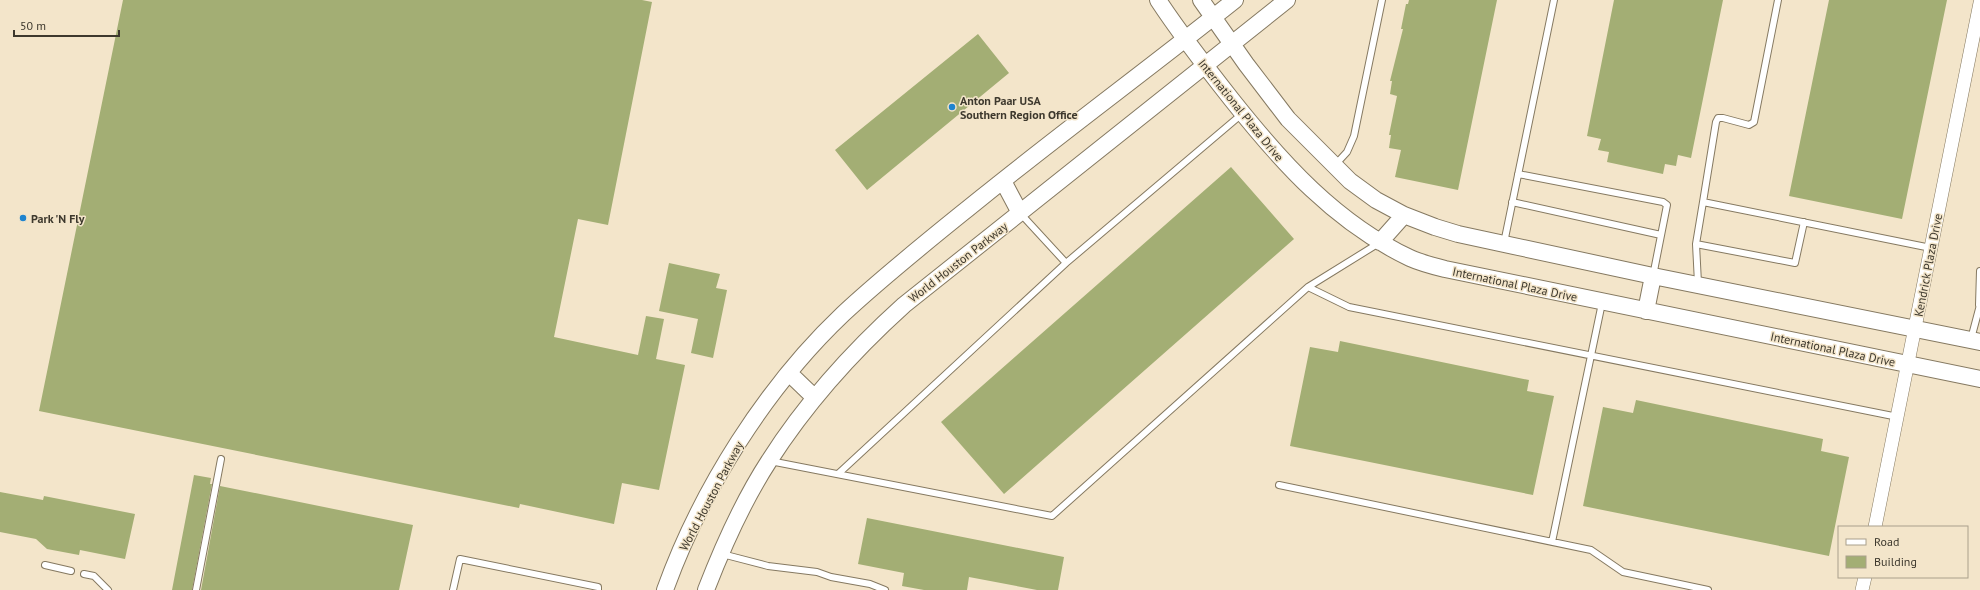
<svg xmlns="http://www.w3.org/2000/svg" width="1980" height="590" viewBox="0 0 1980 590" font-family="'PT Sans',sans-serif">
	<rect width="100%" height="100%" fill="#f3e5ca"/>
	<path fill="#a3ae74" d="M123 0H642L652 2 608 225 578 219 554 337 638 355 646 316 664 319 656 359 685 365 659 490 622 483 614 524 520 504 519 508 39 411Z
		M1409 0H1497L1458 190 1395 177 1401 150 1389 148 1391 135H1389L1397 96 1390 94 1392 81H1390L1403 29H1401L1406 4H1408Z
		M1614 0H1723L1691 158 1678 155 1676 166 1665 164 1663 174 1607 162 1609 152 1598 150 1601 139 1587 136Z
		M1829 0H1947L1902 219 1789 196Z
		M978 34 1009 73 867 190 835 150Z
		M1231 167 1294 239 1004 494 941 422Z
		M669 263 720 274 716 288 727 290 713 358 691 353 698 319 659 311Z
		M1340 341 1529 380 1527 391 1554 396 1533 495 1290 446 1310 347 1338 352Z
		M1636 400 1823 439 1821 451 1849 457 1829 556 1583 506 1603 407 1633 413Z
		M194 475 211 478 210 484H212L192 590H172Z
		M220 486 413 525 399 590H201Z
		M0 492 43 500 44 496 135 514 125 559 80 550 79 555 47 549 36 539 0 532Z
		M867 518 1064 557 1058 590H1037L969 577 967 590H924L902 586 904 573 858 564Z"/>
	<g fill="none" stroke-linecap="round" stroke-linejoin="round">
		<g stroke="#857961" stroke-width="8">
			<path id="service" d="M1335 165 1347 152 1354 136 1382 0
				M1518 174 1663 202 1667 205 1653 276
				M1512 202 1661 235
				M1703 202 1716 122 1718 118H1723L1749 125 1754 122 1778 0
				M1020 213 1066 263
				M1379 243 1308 287 1349 307 1898 417
				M1504 243 1554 0
				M1696 244 1795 263 1804 222
				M1698 283 1696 244 1703 202 1931 248
				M1979 305 1980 271
				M1971 339 1980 305
				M770 461 1052 516 1308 287
				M838 474 1066 263 1242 114
				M1279 485 1591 550 1623 572 1708 590
				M1552 542 1602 303
				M722 554 768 566 817 572 831 577 870 584 885 590
				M45 565 71 571
				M84 574 94 576 108 590
				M196 590 221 459
				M453 590 460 559 598 587V590"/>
		</g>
		<g stroke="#857961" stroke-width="14">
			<path id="minor" d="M1875 527 1980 3
				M1862 590 1865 577"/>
		</g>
		<g stroke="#857961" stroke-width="18">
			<path id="tertiary" d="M1158 0C1181 35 1206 67 1232 100 1282 163 1336 223 1410 258 1421 263 1433 266 1445 269L1980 379
				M1201 0 1246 64 1288 119 1350 181 1376 200 1404 215 1435 227 1458 234 1653 276 1980 342
				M1003 181 1020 213
				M1380 242 1404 215
				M1646 311 1653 276
				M789 373 815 398
				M665 590C701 490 766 387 843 314 887 273 934 236 981 198 1064 131 1151 67 1235 0
				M706 590C723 546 743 501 769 461 806 403 853 351 904 305L1287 0"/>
		</g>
		<use href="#service" stroke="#fff" stroke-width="6"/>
		<use href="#minor" stroke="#fff" stroke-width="13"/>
		<use href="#tertiary" stroke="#fff" stroke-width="16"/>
	</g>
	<g fill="#1f84cf" stroke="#f3e5ca" stroke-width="1.5">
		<circle cx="952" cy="107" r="4"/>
		<circle cx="23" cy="218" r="4"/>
	</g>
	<g text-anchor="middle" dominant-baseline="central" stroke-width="3" stroke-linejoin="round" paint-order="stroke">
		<g font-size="12" font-weight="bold" fill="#3d382d" stroke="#f3e5ca" text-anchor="start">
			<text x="960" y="100">Anton Paar USA<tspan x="960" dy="14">Southern Region Office</tspan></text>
			<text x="31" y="218">Park 'N Fly</text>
		</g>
		<g font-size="12" fill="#3d382d" stroke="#f3e5ca">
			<text transform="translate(1241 110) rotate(51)">International Plaza Drive</text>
			<text transform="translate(958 262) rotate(-38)">World Houston Parkway</text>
			<text transform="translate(1928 265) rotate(-79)">Kendrick Plaza Drive</text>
			<text transform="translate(1515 284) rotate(12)">International Plaza Drive</text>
			<text transform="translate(1833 349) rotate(12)">International Plaza Drive</text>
			<text transform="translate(711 496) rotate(-62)">World Houston Parkway</text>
		</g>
	</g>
	<rect x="1838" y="526" width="130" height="52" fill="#f3e5ca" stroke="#aaa08b"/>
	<rect x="1846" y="539" width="20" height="6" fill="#ffffff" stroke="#aaa08b"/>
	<text x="1874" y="546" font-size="12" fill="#3d382d">Road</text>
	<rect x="1846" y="556" width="20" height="12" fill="#a3ae74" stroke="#aaa08b"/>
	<text x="1874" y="566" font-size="12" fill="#3d382d">Building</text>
	<path d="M14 30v6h105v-6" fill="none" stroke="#3d382d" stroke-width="2"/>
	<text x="20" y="30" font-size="12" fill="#3d382d" stroke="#f3e5ca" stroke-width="3" paint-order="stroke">50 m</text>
</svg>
